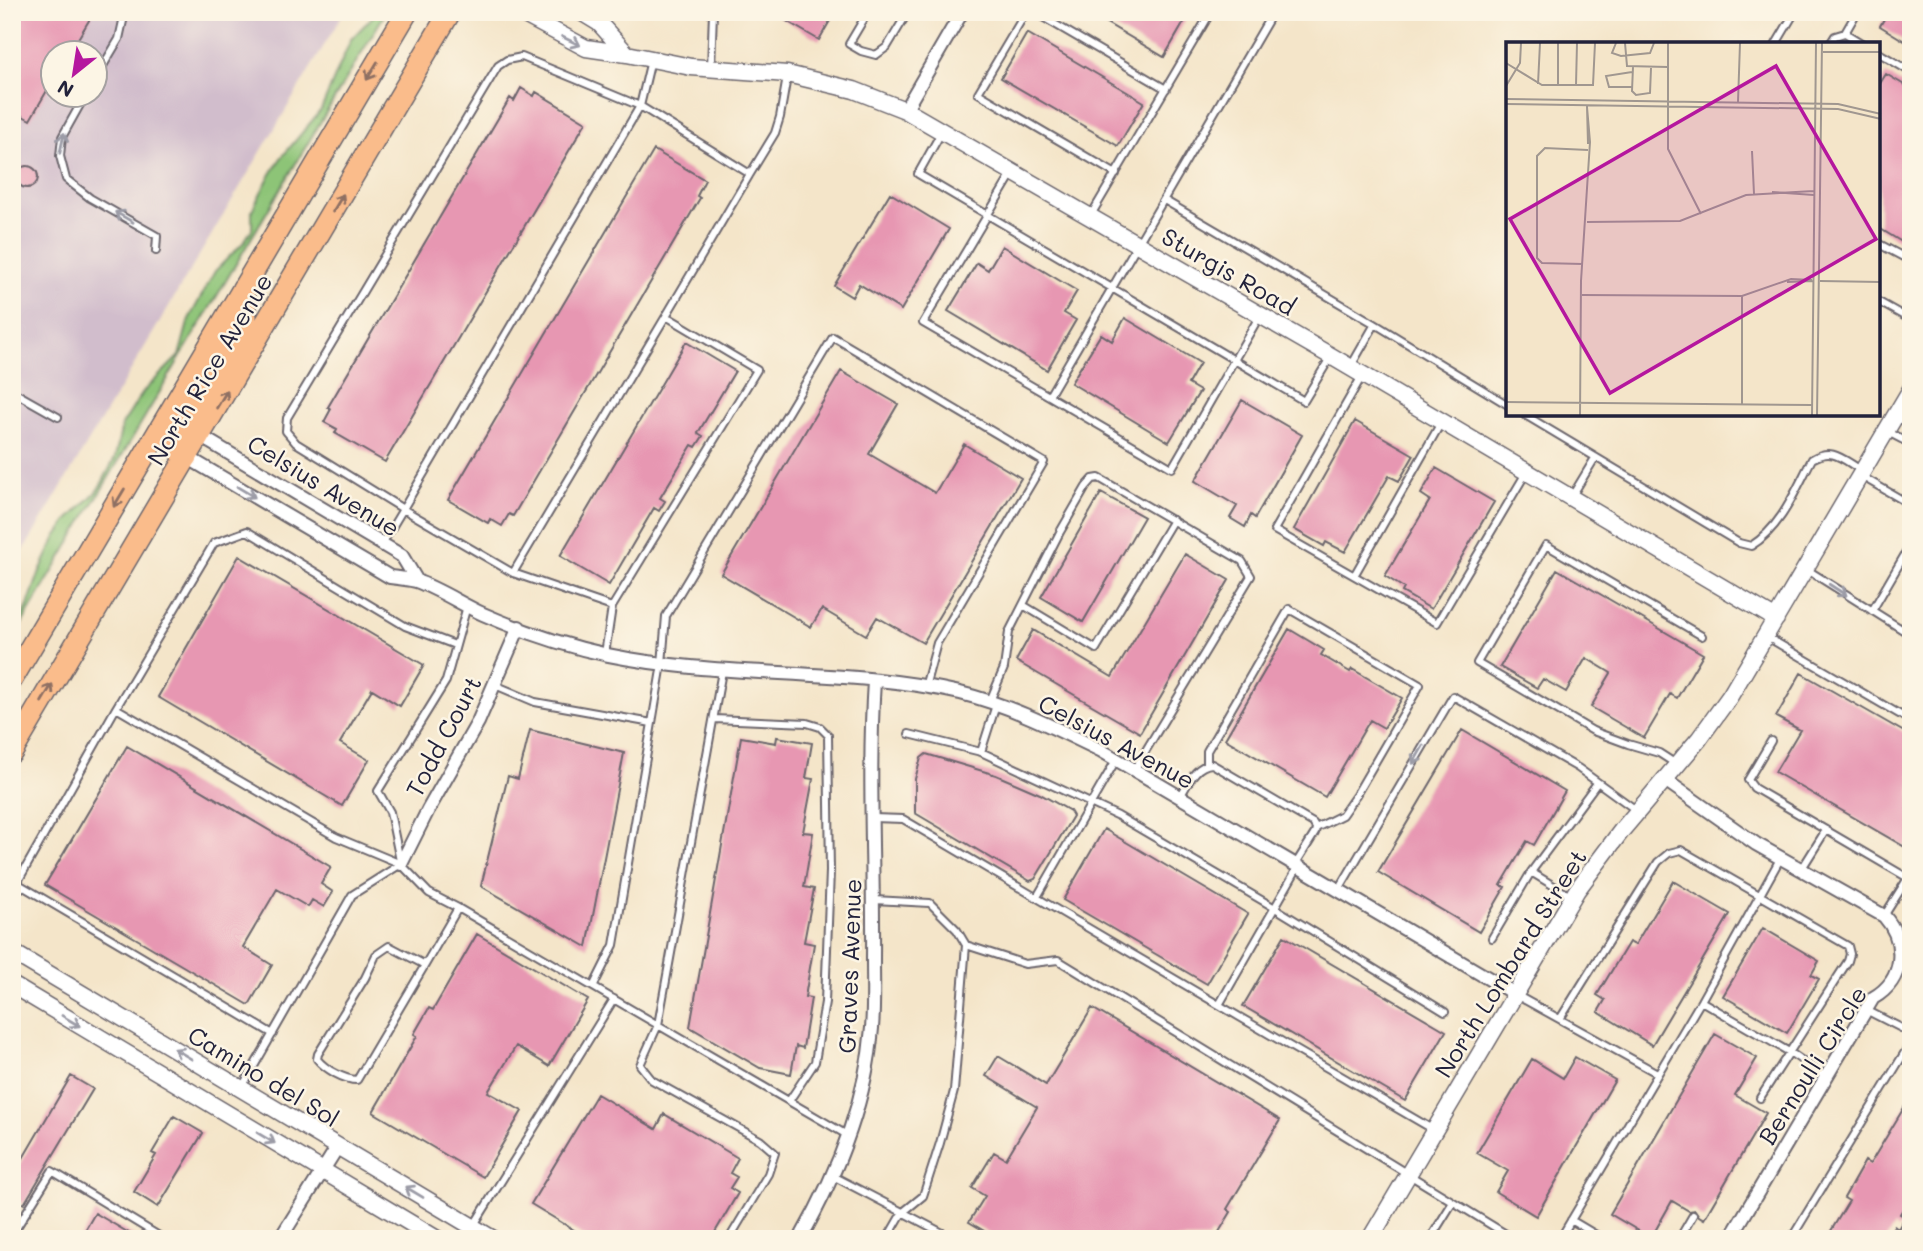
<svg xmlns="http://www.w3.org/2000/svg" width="1923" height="1251" viewBox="0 0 1923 1251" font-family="Mali,sans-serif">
	<rect width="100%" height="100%" fill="#fcf5e5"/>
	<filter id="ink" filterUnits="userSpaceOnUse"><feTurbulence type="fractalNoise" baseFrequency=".0143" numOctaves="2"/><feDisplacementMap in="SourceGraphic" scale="14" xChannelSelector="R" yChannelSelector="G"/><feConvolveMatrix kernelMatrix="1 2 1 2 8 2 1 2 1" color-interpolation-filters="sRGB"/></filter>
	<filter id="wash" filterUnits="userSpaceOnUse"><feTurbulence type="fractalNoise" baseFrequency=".00686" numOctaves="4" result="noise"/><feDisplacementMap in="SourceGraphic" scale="28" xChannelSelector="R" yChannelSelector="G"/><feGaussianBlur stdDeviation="1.57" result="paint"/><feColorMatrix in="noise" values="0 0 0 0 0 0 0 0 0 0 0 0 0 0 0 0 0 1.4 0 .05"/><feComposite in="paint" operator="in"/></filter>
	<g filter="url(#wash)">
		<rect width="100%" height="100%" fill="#f4e5c9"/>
		<path fill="#d1bdcc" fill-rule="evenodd" d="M12 12H344L12 570ZM52 52H94V94H52Z"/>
		<path fill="#8dc477" stroke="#587359" stroke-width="2" d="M377 12H386L12 640V631L27 608 40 571 56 537 68 520 96 492 102 483 115 458 122 425 144 391 179 356 189 319 215 271 244 242 252 229V210L268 179 281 158 321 110 351 39Z"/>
		<g id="blocks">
			<path fill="#e797b2" d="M12 12H94L70 52H52V82L30 120 12 110Z
				M771 12H835L819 40Z
				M1088 12H1190L1164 57Z
				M1888 12H1911V45L1880 26Z
				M1027 33 1144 102 1118 146 1001 78Z
				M1886 74 1911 89V235L1905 244 1879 228V85Z
				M521 88 534 96 536 92 586 122 385 462 335 433 337 429 324 422 331 409 328 407 510 98 514 101Z
				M654 150 705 180 697 196 700 198 513 516 509 514 502 526 490 519 488 523 448 500Z
				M16 177a11 11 0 1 1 22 0a11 11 0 1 1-22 0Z
				M890 193 949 229 901 310 859 284 852 297 834 286Z
				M1002 246 1077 291 1064 313 1076 320 1047 370 948 311 977 263 988 270Z
				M1125 318 1200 363 1188 384 1200 391 1169 442 1071 383 1101 334 1112 341Z
				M686 342 735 371 698 433 703 436 696 447 692 445 660 498 665 501 659 511 654 508 609 585 560 556Z
				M841 371 898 404 869 454 935 493 964 444 1021 478 923 643 877 617 866 635 822 609 811 627 721 574Z
				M1242 400 1302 435 1255 518 1251 515 1245 527 1230 518 1237 506 1195 481Z
				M1355 421 1414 455 1399 481 1389 476 1345 552 1326 542 1324 546 1294 529Z
				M1436 468 1494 502 1431 609 1402 592 1404 588 1385 576 1430 500 1421 494Z
				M1101 493 1144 517 1083 622 1041 597Z
				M1185 554 1229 580 1140 733 1016 661 1033 630 1112 677Z
				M239 556 424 665 400 706 372 689 340 743 369 760 342 806 158 697Z
				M1557 569 1703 654 1677 698 1670 694 1644 738 1591 707 1611 673 1586 658 1566 692 1543 679 1537 688 1500 667Z
				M1289 629 1324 650 1321 655 1350 672 1352 669 1402 698 1384 728 1370 720 1325 797 1225 739Z
				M1801 673 1911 736V836L1905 847 1775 772 1800 730 1776 717Z
				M530 730 624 753 587 947 481 886 508 776 518 779Z
				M1462 730 1565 791 1534 845 1527 841 1501 885 1505 887 1479 932 1378 872Z
				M741 737 776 743 777 737 812 743 806 778 813 779 803 832 813 833 804 887 814 889 804 942 814 944 805 997 811 998 803 1048 796 1046 791 1074 760 1068 690 1027Z
				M127 746 331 867 321 884 333 892 324 907 312 900 308 907 277 889 243 947 272 965 249 1005 45 885Z
				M926 754 996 775 1040 794 1070 811 1073 816 1035 879 1030 881 915 813V779L921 758Z
				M1104 829 1248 914 1207 984 1063 900Z
				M1673 881 1730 914 1652 1045 1598 1012 1605 1000 1597 995 1629 942 1635 945Z
				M1763 928 1819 961 1811 975 1819 979 1787 1033 1723 996Z
				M477 934 588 1000 549 1066 516 1046 488 1092 522 1111 483 1177 373 1112 417 1036 414 1034 429 1008 433 1010Z
				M1284 936 1446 1031 1405 1101 1243 1006Z
				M1092 1008 1280 1120 1227 1209 1231 1212 1216 1237 1211 1234 1208 1239H998L969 1222 985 1196 972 1188 994 1152 1006 1159 1037 1107 986 1076 998 1056 1046 1085Z
				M1715 1034 1757 1058 1735 1095 1766 1113 1704 1219 1699 1216 1695 1210 1689 1211 1672 1201 1651 1238 1610 1214Z
				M1575 1057 1615 1080 1536 1216 1496 1192 1508 1171 1477 1153 1532 1059 1563 1078Z
				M71 1076 93 1089 24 1204 12 1197V1177Z
				M597 1094 656 1129 664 1114 738 1158 730 1173 737 1177 730 1188 738 1193 711 1239H589L531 1204Z
				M1911 1096V1196L1900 1214 1905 1217 1898 1229 1894 1226 1886 1239H1826L1849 1201 1844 1198 1865 1161 1870 1164Z
				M174 1116 203 1133 158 1207 134 1192 156 1155 152 1153Z
				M95 1213 139 1239H80Z"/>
		</g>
	</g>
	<g filter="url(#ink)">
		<use href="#blocks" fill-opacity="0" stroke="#6c666d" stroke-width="2"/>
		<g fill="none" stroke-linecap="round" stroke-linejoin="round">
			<g stroke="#6c666d" stroke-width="10">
				<path id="service" d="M868 12 849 44 861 51 876 55 887 47 908 12
					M1026 12 978 93 1116 174
					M1034 12 1166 89
					M1845 33 1857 12
					M1776 44 1795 12
					M1830 44 1835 36 1845 33 1863 44
					M1879 53 1911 72
					M651 60 640 106 522 57 507 60 498 66 287 418 286 431 296 443 403 509 640 106 750 174 775 133 780 117 787 77
					M711 68 713 12
					M94 81 119 39 125 12
					M86 94 62 137 60 156 66 179 90 198 157 236 156 251
					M941 133 918 174 1304 401 1330 358
					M1012 174 923 323 1049 396
					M1164 200 1375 324 1508 405
					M1091 215 1211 12
					M1879 244 1911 261
					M1879 302 1911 320
					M1259 317 1172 468 1049 396 1273 12
					M1351 366 1375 324
					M1362 376 1274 530 1437 623 1526 473
					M12 391 58 417
					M1525 415 1739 543 1751 546C1782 527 1796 489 1812 459 1833 447 1842 459 1861 470
					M1888 432 1911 444
					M1861 476 1911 505
					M1572 496 1595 458
					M382 544 403 509 513 573 612 607 605 654
					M1806 569 1911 635
					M513 573 666 316
					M1355 574 1442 421
					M1023 605 1096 649 1173 520
					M612 607 757 370 666 316 750 174
					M1872 611 1911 544
					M1767 637 1911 721
					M455 645 405 626 247 531 214 543 116 708 336 837 401 864 429 893 458 908
					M722 671 658 1025 847 1135
					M495 685 535 702 652 723 662 664 666 616 833 337 1044 462 937 643 925 687
					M990 701 1004 668 1009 632 1060 532 1086 487 1093 479 1099 478 1242 561 1251 576 1134 770
					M116 708 17 883 273 1034
					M714 719 807 723 820 727 828 735 830 871 825 1002 815 1062 789 1101
					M652 723 614 945 593 987 658 1025 640 1065 652 1080 760 1140 775 1153 768 1174 729 1239
					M909 734 981 752 1118 816 1275 908 1445 1012
					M1771 741 1748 780 1754 788 1908 878 1911 876
					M981 752 996 705
					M1207 764V751L1289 609 1420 685 1356 795 1342 815 1316 828
					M1676 764 1659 753 1628 744 1593 731 1477 663 1546 545 1702 636
					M1180 797C1188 784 1195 765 1212 764L1313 823 1316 828 1315 833 1295 865
					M873 818 903 819 1219 1005
					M400 861 390 812 378 791 446 681 467 606
					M1298 867 1219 1005 1434 1130
					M1801 870 1826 830
					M1338 891 1453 696 1578 768 1636 810
					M1037 897 1116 760
					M1572 897 1531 872 1597 783
					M874 900 930 903 957 930 966 945 954 1091 940 1143 923 1196 902 1213 887 1239
					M1884 916 1908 878
					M1492 938 1531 872
					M966 945 1025 964 1058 960 1514 1239
					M425 965 357 1080C344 1080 325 1069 317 1059L318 1054 365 978 376 955 389 946 425 965 458 908 593 987
					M1516 995 1657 1073
					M1701 1001 1791 1053 1826 1077
					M1866 1010 1911 1033
					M1560 1019 1658 862 1669 853 1681 850 1848 946 1850 954 1848 961 1760 1098
					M241 1089 352 895 401 864
					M833 1176 954 1239
					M1571 1220 1603 1239
					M474 1225 614 999
					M12 1235 52 1171 164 1239
					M1430 1239 1453 1202
					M1560 1239 1701 1001 1780 859
					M1679 1239 1693 1215
					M1791 1239 1911 1042
					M1907 1239 1911 1232"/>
			</g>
			<g stroke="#6c666d" stroke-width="16">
				<path id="minor" d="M905 110 962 12
					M200 436 402 556 417 581
					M187 457 390 577C399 578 408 579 416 581 439 589 461 604 483 614 522 631 566 646 608 655 724 679 847 667 960 693 1010 705 1057 729 1102 751L1515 994
					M1665 780 1756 844 1884 916C1907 942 1905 980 1873 998L1730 1239
					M401 864 428 810 478 722 519 627
					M280 1239 338 1146
					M800 1239C837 1174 866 1104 872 1028 874 1005 873 982 873 959 874 866 868 773 874 681"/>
			</g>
			<g stroke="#6c666d" stroke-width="19">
				<path id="tertiary" d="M519 12 586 48 627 54 691 67 787 74 854 90 905 110 1331 356 1776 619
					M581 12 599 23 627 54
					M12 952 493 1239
					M12 985 437 1239
					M1370 1239 1577 890 1622 830 1699 739 1730 696 1911 389"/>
			</g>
			<g stroke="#6c666d" stroke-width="24">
				<path id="trunk" d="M187 457 179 450 177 437 246 317 243 288
					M12 679 407 12
					M12 752 450 12"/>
			</g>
			<path stroke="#6c666d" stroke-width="2.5" stroke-dasharray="2 5" stroke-linecap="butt" d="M476 12 483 16 485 12"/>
			<use href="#service" stroke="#fff" stroke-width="6"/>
			<use href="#minor" stroke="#fff" stroke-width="12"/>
			<use href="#tertiary" stroke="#fff" stroke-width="16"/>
			<use href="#trunk" stroke="#fabc8b" stroke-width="21"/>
		</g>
		<defs><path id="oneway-shaft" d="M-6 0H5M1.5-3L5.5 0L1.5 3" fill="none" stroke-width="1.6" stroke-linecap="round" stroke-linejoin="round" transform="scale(1.75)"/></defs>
		<g stroke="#9c9ca7">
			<use href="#oneway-shaft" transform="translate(571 41) rotate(26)"/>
			<use href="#oneway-shaft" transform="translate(62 143) rotate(-78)"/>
			<use href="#oneway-shaft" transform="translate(124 217) rotate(-150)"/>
			<use href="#oneway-shaft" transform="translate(246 492) rotate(31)"/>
			<use href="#oneway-shaft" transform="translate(1838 590) rotate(33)"/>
			<use href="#oneway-shaft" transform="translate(1418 755) rotate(120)"/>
			<use href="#oneway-shaft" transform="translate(71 1021) rotate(31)"/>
			<use href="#oneway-shaft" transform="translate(183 1054) rotate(-149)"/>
			<use href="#oneway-shaft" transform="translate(266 1138) rotate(31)"/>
			<use href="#oneway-shaft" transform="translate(414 1192) rotate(-149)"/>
		</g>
		<g stroke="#8e6f63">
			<use href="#oneway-shaft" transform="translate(372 71) rotate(121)"/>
			<use href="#oneway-shaft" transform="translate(338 203) rotate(-59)"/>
			<use href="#oneway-shaft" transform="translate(222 399) rotate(-59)"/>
			<use href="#oneway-shaft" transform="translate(119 498) rotate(121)"/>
			<use href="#oneway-shaft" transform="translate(47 693) rotate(-59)"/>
		</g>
	</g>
	<g text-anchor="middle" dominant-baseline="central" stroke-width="5" stroke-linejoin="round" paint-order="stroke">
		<g font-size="24" fill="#22223b" stroke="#fcf5e5">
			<text transform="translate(1229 271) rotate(30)">Sturgis Road</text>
			<text transform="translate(209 369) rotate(-59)">North Rice Avenue</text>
			<text transform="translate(324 485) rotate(31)">Celsius Avenue</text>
			<text transform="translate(443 736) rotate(-62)">Todd Court</text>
			<text transform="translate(1117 741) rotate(28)">Celsius Avenue</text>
			<text transform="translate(1510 963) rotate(-58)">North Lombard Street</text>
			<text transform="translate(849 966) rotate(-88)">Graves Avenue</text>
			<text transform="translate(1812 1065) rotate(-58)">Bernoulli Circle</text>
			<text transform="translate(264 1076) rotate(31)">Camino del Sol</text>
		</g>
	</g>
	<g transform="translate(1506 42)">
		<rect width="374" height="374" fill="#f4e5c9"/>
		<path fill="none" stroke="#a09790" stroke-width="2" d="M110 1 106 11 115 14 144 11 148 1M119 1 121 24 162 25M162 1V107L195 172M317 10H375M0 21 36 43H87L89 1M127 25 126 49 130 53 144 51 145 26M32 42 34 1M52 43V1M70 43 71 1M0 44 14 21 15 1M126 45H103L100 34 126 30M0 57 332 62 375 72M232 60 234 1M0 62 332 67 375 77M81 64 82 102M246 109 248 152M266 150 308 153M81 180 174 179 240 153 308 149M77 222 36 221 31 216V114L39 106 82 108M314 239 375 240M281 240 307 239M76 253 236 254 285 237 306 238M0 360 306 363M236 363V254M74 374 75 239 84 100 81 65M306 374 310 1M311 374 316 1"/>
		<path fill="#b5179e" fill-opacity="0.15" stroke="#b5179e" stroke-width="3.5" d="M270 24 370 197 104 351 4 177Z"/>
		<rect width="374" height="374" fill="none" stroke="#22223b" stroke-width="3.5"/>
	</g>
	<rect width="1923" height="1251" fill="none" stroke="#fcf5e5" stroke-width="42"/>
	<g transform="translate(74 74) rotate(210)"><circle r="33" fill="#fcf5e5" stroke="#a5a1a1" stroke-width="2"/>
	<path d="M0-5L12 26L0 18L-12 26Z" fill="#b5179e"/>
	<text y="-10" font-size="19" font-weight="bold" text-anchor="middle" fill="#22223b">N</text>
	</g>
</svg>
